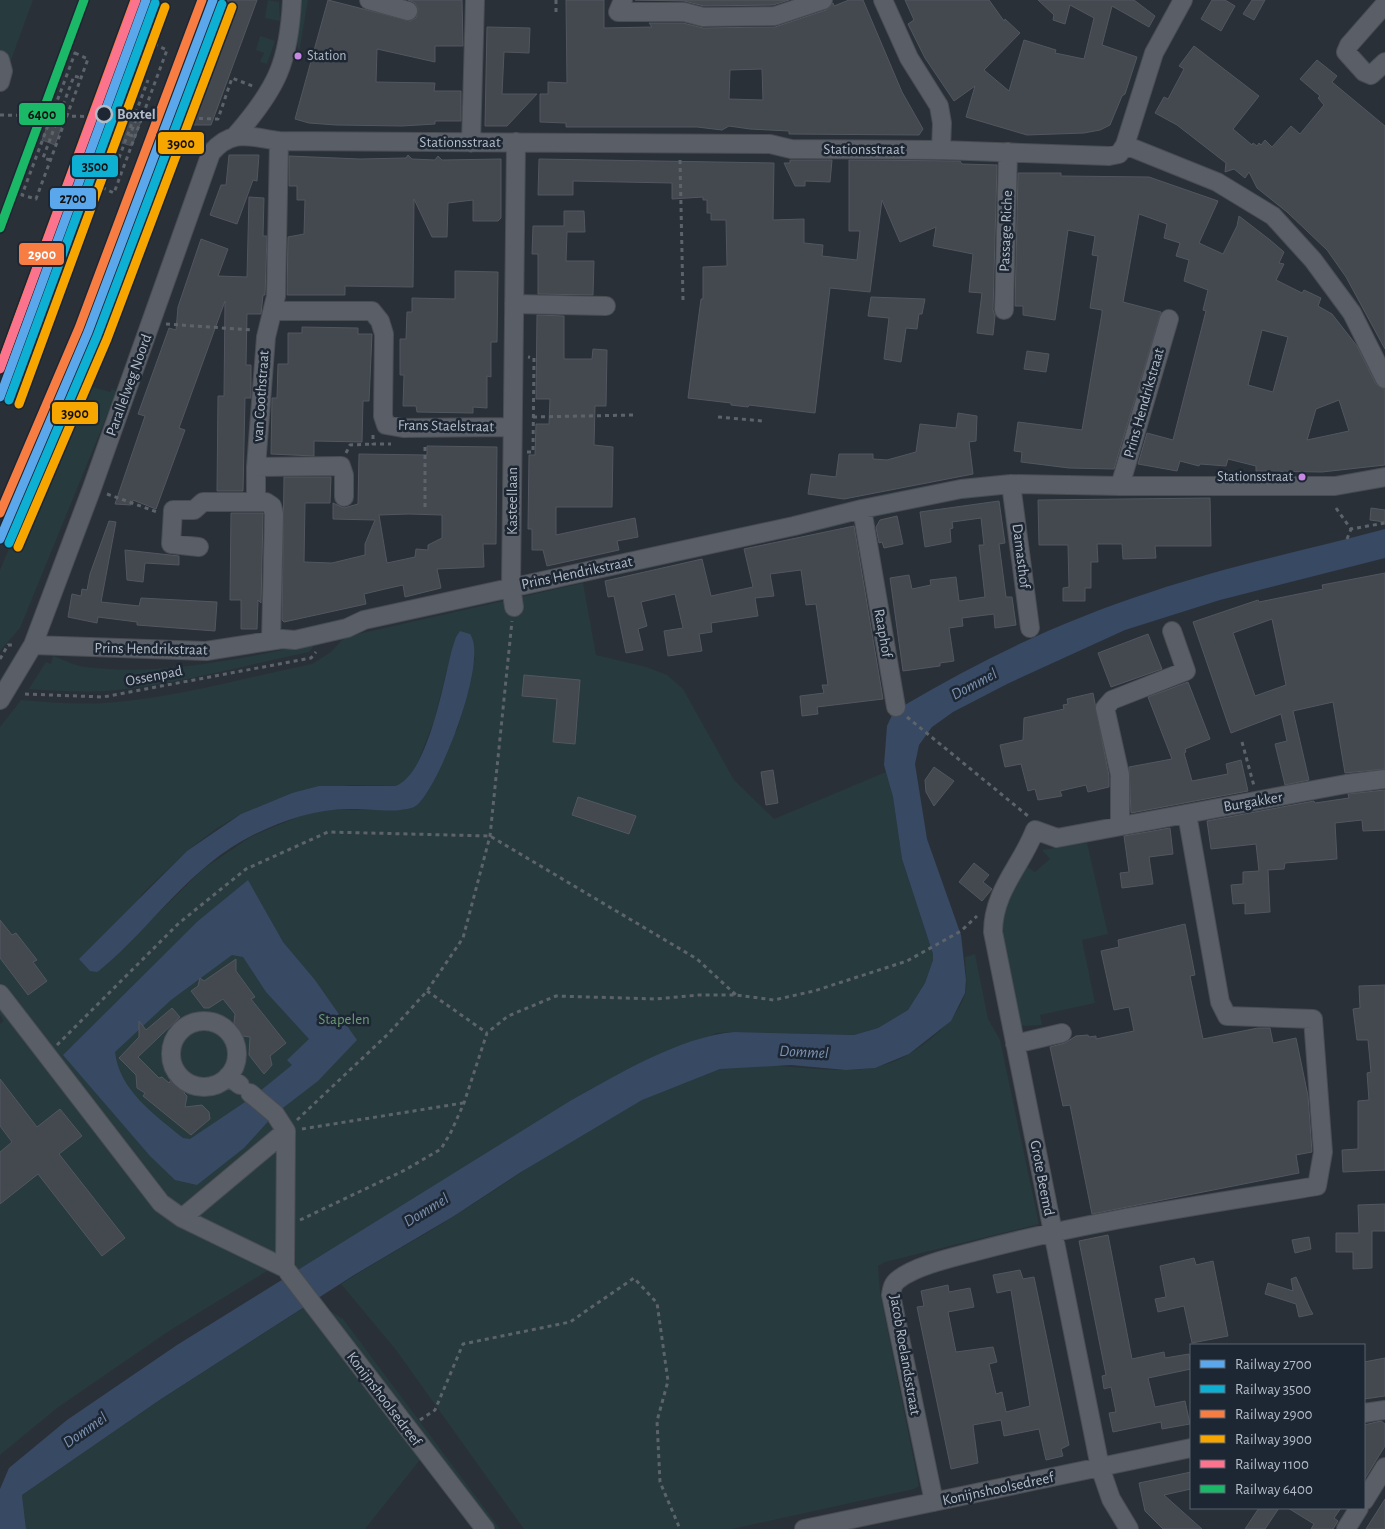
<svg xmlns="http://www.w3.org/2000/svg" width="1385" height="1529" viewBox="0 0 1385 1529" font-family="'Alegreya Sans',sans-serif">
	<rect width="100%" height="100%" fill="#2a3038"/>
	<path fill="#273a3e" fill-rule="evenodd" d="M0 0H33L8 68 0 51Z
		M268 0 279 2 280 21 265 18Z
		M299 0H308L299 53 295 34Z
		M260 36 275 41 267 64 260 62 264 53 256 50Z
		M79 383 110 392 112 389 117 391 20 628 0 651V570Z
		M583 583 596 655 646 667 667 675 683 689 734 780 774 819 886 772 893 797 902 859 933 954V960L925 983 908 1010 878 1028 854 1035 734 1032 716 1033 490 1152 284 1279 267 1271 169 1331 57 1408 0 1455V1024L4 1021 0 1015V727L21 700C53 703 85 705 117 702 182 696 247 677 312 664L331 652 345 637ZM452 649 475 657 458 728 405 810H322L300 816 252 836 203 869 100 970 142 894 187 851 216 829 241 814 292 793 351 785 395 786 406 781 417 765 434 721Z
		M316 643 309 652C246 665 182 683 117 690 88 693 58 691 29 689L46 662 51 664 53 656C64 660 75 666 86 667 160 677 244 658 316 643Z
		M1087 843 1108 934 1082 940 1095 1003 1040 1015 1042 1025 1020 1026 1002 935 1001 919 1003 911 1027 867 1035 872 1050 859 1042 850Z
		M975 954 988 1019 1000 1040 1039 1224 885 1262 878 1266 880 1292 919 1486 914 1489 732 1529H524L396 1350 341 1284C378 1260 417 1240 454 1216 530 1169 603 1111 688 1080 699 1077 710 1071 720 1069 782 1055 854 1088 909 1054 931 1040 957 1020 965 994 968 984 965 968 965 957Z
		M314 1301 343 1319 500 1529H484L427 1451 365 1529H26L22 1495 161 1399Z"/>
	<path fill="#384963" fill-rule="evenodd" d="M1385 529V558L1220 600 1125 630 1009 683 953 712 932 727 919 745 915 764 927 839 961 935 966 980 965 993 951 1021 909 1054 875 1068 846 1070 791 1065 720 1069 642 1100 521 1172 454 1216 354 1275 161 1399 22 1495 26 1529H0V1489L9 1468 67 1420 177 1345 570 1101C619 1074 679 1037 734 1032L854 1035 878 1028 908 1010 925 983 933 960V954L902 859 893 797 884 765 887 726 892 715 903 706C982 659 1064 620 1151 592 1227 566 1307 550 1385 529Z
		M460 631 470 634C489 659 440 785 417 805 405 815 366 808 350 809 315 809 284 820 253 835 190 866 152 927 100 970L97 972 90 971 79 959 187 851 241 814 292 793 319 786H395C428 776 444 679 452 649L456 637Z
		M248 880 283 942 315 980 357 1040 318 1081 275 1114 244 1148 197 1185 175 1180 150 1156 63 1055 198 921ZM232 955 243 957 266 992 309 1039 287 1060 292 1065 254 1096 190 1139 183 1138C155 1115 119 1090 115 1052L171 1000Z"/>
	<path fill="#444950" stroke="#52575f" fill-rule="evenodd" d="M226 0H257L211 125H180Z
		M328 0 410 21 416 18 418 9 415 3 408 0H462L463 46H435V62L377 49 376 82 435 83 434 91H461V121H435V124L402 126 336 125 309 123 295 119Z
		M566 0H604V28L652 27 649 23H683L703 28 775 27 826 10 833 3 834 6 849 0H863L902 92 923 129 919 135 789 134V131L750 129 729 126 722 130 697 127H566V123L540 122V94H548V82L567 83ZM762 69 763 100 729 99 730 70Z
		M635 0H789L773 5 704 6 684 1Z
		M905 0H989L1004 21 1005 19 1020 33 984 70 1009 91 1024 40 1056 50 1055 53 1084 59 1094 18 1070 5 1065 24 1053 20 1054 15 1038 0H1134L1155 16 1149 27 1112 6 1102 45 1137 57 1125 94 1122 96 1110 125 1100 130 1084 133 1027 135 966 117 975 86 954 101 925 58 908 24 914 20Z
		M1212 0H1225L1235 6 1221 31 1201 19Z
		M1252 0H1265L1254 20 1243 14Z
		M487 27 530 28 529 53 504 52 502 94H537L507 126H485Z
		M1194 46 1259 96 1233 129 1252 145 1253 143 1257 146 1259 143 1261 145 1265 140 1272 147 1291 126 1300 134 1324 105 1318 98 1320 96 1300 79 1317 60 1337 76 1332 82 1385 126V349L1346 277 1327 250 1287 212 1257 188 1249 172 1245 178 1234 169 1225 172 1226 163 1177 125 1155 113 1164 97 1168 99 1184 69 1179 66Z
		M53 111H67L55 145 42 140Z
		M130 112 144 113 132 146 119 142Z
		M229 155H259L257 181 253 180 237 224 210 215 221 185H226Z
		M408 155 412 159 435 160 438 156 442 160 501 159V218L498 221H473V200L448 203 447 237H432L414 199 413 287 345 286V295H287L288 237 304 234 305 200H297V186H289V156L360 159 406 158Z
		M539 159 774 163 773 220 804 219V243L823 245 822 256 857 260 860 231H849V160L960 161 962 164 997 165 993 310 995 316 993 335 977 333 982 293 969 292 973 254 933 246 936 227 900 242 882 200 870 292 830 288 815 413 749 405 748 407 731 405V403L688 398 701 299H703V267L727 266 726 220H711V213H707V200H703V197L672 199V183L573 181V195H538Z
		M790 160H832L830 182 805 181V186H795L784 163H790Z
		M1018 173H1061V176L1149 177 1218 201 1199 243 1223 254 1237 226 1239 216 1270 240 1284 252 1279 263 1284 264 1276 280 1302 293 1304 290 1321 298 1318 306 1332 314 1357 346 1376 384 1385 390V465L1322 472 1256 471V466L1228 459 1226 466 1200 464 1199 466 1180 461 1177 471 1138 464 1147 433 1173 440 1206 311 1203 310 1208 290 1184 281 1189 260 1176 256 1180 243 1164 238 1167 224 1139 214 1123 302 1161 312 1114 469 1069 468 1021 462 1022 452 1014 451 1018 422 1082 430 1102 313V310L1090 308 1098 256 1092 255 1095 236 1068 230 1055 320 1023 315V306H1015ZM1262 330 1288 337 1273 392 1248 385ZM1339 400 1349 431 1307 440 1316 409Z
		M249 197 264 198 263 236H267L265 295H263L261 314H247L246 365H251V398H245L243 491H217L218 396H224L225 301 179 428 185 430 156 509 133 500 131 505 115 504 145 416 138 414 169 328 176 330 178 307 201 239 228 249 218 276 247 277Z
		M564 211H584L585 232H567L566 261H594L593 295 538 294V254H532L533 226H564Z
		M455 271 498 272 497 342H491V377L487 376V408L473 407V413L417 412 416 406H403L404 375H400V339H406L407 312H412V298L455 299Z
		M871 297 925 299 922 314H919L917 329 906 328 901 362 884 359 889 318 868 316Z
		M537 315 564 316V359H592L593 349 607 350 606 406H595L594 445 613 447 612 507H556V535L635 518 638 537 617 541 619 550 547 566 543 550H532V529H528L529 455H535L536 424H549L550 399H536Z
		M302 327 358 328V334H372L369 401H363L362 442 314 441V456L271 454 272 398H277L278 364H288V333H302Z
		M1027 351 1049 354 1046 372 1024 369Z
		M958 413 977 416 976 441 969 442 973 474 844 499 808 494 811 474 836 477 839 454H873V459L887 460 916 452 920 424 956 428Z
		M427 446 497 447 496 544H483L484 567 437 569 441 588 405 597 403 585 385 589 364 594 366 604 284 622 282 620 284 477H331L330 503H305L304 562 332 563 365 555V544L375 520 333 519V503L344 508 358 504 359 454 427 455ZM409 514 442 515V538L428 545V550L416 549 415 557 387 563 379 515Z
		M1210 498 1211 546H1155L1156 558 1123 559 1122 544H1097L1098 562H1091V588H1085V601H1063V588L1069 587 1068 545H1039L1038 500Z
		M999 501 1005 543 999 544 1006 597H1012L1016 625 995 628 994 614 962 618 963 626 949 628 954 661 940 663V666L903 671 890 578 909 575 912 589 931 585 930 580 956 577 959 601 985 597 979 545H984L981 518 952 522 953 528 950 529 951 542 925 547 920 512Z
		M1371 508 1385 510V522L1370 520Z
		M231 513H263V515L261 603 258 600 257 629H241V600H230Z
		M897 516 903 544 884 548 882 542 879 543 876 527 880 520Z
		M109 521 116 522 101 602 139 606 141 598 217 602 215 631 137 625V622L98 617 97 623 68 617 72 594 81 596 82 589 87 590 90 574Z
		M854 526 883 699 817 707 818 714 802 716 800 696 824 693 822 685H828L816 604 806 605 801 570 770 574 774 596 755 598 758 616 711 623 712 632 699 634 702 651 668 656 664 631 683 628 675 594 641 602 647 626 638 629 643 650 626 653 614 596 608 597 605 581 702 559 711 596 753 587 744 549Z
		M125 550 179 556V565L145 563 143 582 127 580Z
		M1385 573V769L1345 773 1333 702 1293 711 1309 780 1285 785 1275 744 1287 741 1281 714 1231 733 1193 622 1258 600 1259 602 1323 589 1322 585ZM1272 619 1286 685 1255 696 1233 633Z
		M1148 634 1162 669 1111 687 1098 653Z
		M524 675 580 680 575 744 553 742 557 699 522 696Z
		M1188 682 1210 739 1185 749 1186 752 1184 753 1192 781 1228 774 1226 764 1241 760 1248 791 1131 813 1129 767 1172 759 1148 697Z
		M1093 693 1109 776V787L1088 792 1086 785 1060 791 1062 796 1038 800 1035 789 1028 791 1021 764 1005 767 1000 745 1023 740 1024 718 1064 709 1063 705 1068 704 1067 699Z
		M934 767 954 781 934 806 926 792 925 780Z
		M773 770 778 803 766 805 761 772Z
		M1385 790V830L1363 831 1362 820 1335 823 1337 859 1285 863 1284 869 1268 870 1270 912 1245 914V903L1233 904 1231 885 1243 884V872L1259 871 1256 844 1211 849 1207 821 1314 801 1315 803 1349 798 1348 794Z
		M578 797 636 816 629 834 572 815Z
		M1170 828 1173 854 1149 857 1153 884 1122 888 1120 873 1129 872 1124 836Z
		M974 863 989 875 983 882 992 889 982 901 959 882Z
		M0 920 12 935 16 933 37 960 33 962 47 981 28 995 0 958Z
		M1185 924 1195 975 1190 976 1203 1039 1258 1028H1270L1273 1043 1296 1038 1308 1096 1312 1152 1296 1155 1299 1173 1092 1214 1070 1105 1063 1106 1050 1047 1065 1043 1076 1036 1088 1035 1089 1037 1096 1036V1039L1134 1031 1129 1007 1114 1010 1101 951 1119 947 1118 940Z
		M236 959V971L255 997 251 999 286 1043 270 1056 272 1065 264 1074 249 1055 250 1037 236 1035 233 1031 235 1014 223 999 209 1008H204L191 991 198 986 200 978 204 981Z
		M1385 985V1170L1343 1172 1342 1150 1358 1149V1101L1369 1100 1367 1073 1371 1072 1368 1040H1357L1353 1009 1360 1008 1359 986Z
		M172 1008 180 1017 138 1057 159 1078 162 1077 169 1083 172 1078 186 1090 184 1093 187 1096 185 1107 202 1105 209 1112 210 1119 191 1135 143 1096 145 1093 137 1088 136 1075 119 1058 139 1037V1021L146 1030Z
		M0 1079 37 1127 60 1109 82 1136 59 1154 125 1238 102 1256 38 1174 0 1204V1152L12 1142 0 1126Z
		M1385 1204V1231H1372V1268L1353 1269V1252H1336V1233H1359L1358 1205Z
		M1108 1235 1132 1359 1164 1352 1165 1358 1189 1354 1191 1369 1148 1378 1155 1407 1185 1401 1190 1424 1162 1429 1161 1422 1113 1432 1109 1413 1116 1412 1111 1387 1104 1389 1102 1376 1106 1375 1079 1241Z
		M1309 1237 1311 1249 1295 1253 1292 1240Z
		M1194 1258 1196 1265 1213 1261 1228 1336 1192 1343 1184 1306 1158 1312 1155 1299 1166 1297 1160 1266Z
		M1020 1270 1023 1279 1034 1277 1069 1445 1061 1449 1063 1456 1046 1460 1039 1429 1004 1436 1001 1420 973 1425 978 1463 951 1469 917 1307 924 1306 921 1291 948 1285 949 1292 970 1288 974 1307 948 1312 956 1352 993 1347 997 1362 989 1364 996 1394 1002 1392 1006 1412 1030 1406 1011 1290 997 1293 993 1275Z
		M1296 1277 1310 1309 1313 1314 1299 1317 1296 1304 1265 1294 1268 1283 1293 1291 1291 1279Z
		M1385 1358V1396L1364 1399V1362Z
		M1381 1421 1385 1424V1446L1364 1480V1425Z
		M1191 1472V1489L1164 1495 1202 1529H1163L1145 1511 1139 1483Z
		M1385 1499V1529H1366Z
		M1259 1508H1279L1265 1529H1245Z
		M1288 1508H1341L1334 1518 1338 1521 1333 1529H1311L1314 1524Z"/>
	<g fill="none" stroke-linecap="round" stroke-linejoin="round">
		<g stroke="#484c53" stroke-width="20">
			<path id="minor" d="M369 0 408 11
				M623 0 618 12H684L703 17 775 16 823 0
				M883 0 909 58 939 106 942 123 941 150
				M1385 4 1349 45 1346 52 1364 72 1371 75 1385 62
				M0 60 3 71 0 82
				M236 135C277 88 289 62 292 0
				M471 143 475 0
				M1125 145 1217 182 1273 216 1313 260 1352 313 1385 379
				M514 304 606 306
				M1004 310 1008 152
				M273 311H372L380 321 384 334 383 416 386 425 403 428 512 427
				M256 467 341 466 344 475V497
				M1011 484 1030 628
				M1120 486 1169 319
				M256 502V467L266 337 276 296 279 141
				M862 509 896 707
				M199 547 171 544 173 510H194L203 502H266L272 506 274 514 271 641
				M514 607 511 586 516 142
				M33 645 206 651 282 639 295 640 347 628 364 620 794 526 862 509 961 489 1011 484 1120 486H1335L1385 477
				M0 700 33 645 92 488 211 153C232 128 250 137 279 141L770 144 791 149 941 150 1109 156 1119 154 1125 145 1154 53 1183 0
				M1120 826V775L1105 708 1112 700 1186 671 1172 631
				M0 994 161 1203 182 1218 285 1268 485 1529
				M171 1054a33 33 0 1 1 66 0a33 33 0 1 1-66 0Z
				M1015 1044 1062 1033
				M228 1076 240 1085
				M250 1093 275 1114 286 1131
				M182 1218 286 1131
				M285 1268 286 1131
				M1364 1413 1385 1410
				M1364 1501 1385 1467
				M934 1502 891 1295C892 1288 893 1283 899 1279 917 1265 955 1257 977 1251 1089 1221 1203 1205 1317 1186L1323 1152 1313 1019 1227 1016 1220 1002 1187 814
				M804 1529 1191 1448
				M1129 1529 1111 1499 1100 1467 993 932C993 891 1022 865 1035 830L1057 838 1346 784 1385 779
				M1346 1529 1359 1508"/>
		</g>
		<path stroke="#5d636a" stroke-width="3" stroke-dasharray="4 4" stroke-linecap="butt" d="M556 0V14
			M154 44 167 50 114 193 101 187Z
			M75 53 88 59 81 78 36 199 22 195Z
			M183 118 218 119 232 78 255 87
			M190 119 183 137 197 146
			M133 136 130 135 137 117
			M119 158 148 80
			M50 160 43 158 74 76 81 78
			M680 160 683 300
			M166 324 252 330
			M533 417 633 415
			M718 417 763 421
			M373 435V444H391
			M527 452H533L534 358 528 357
			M346 453 350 445 373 444
			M107 494 157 512
			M425 507V444
			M1336 508 1351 529 1385 523
			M1347 539 1351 529
			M0 659 8 645H14
			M25 694 103 697 311 658 316 652
			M907 717 1028 816
			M1242 742 1254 786
			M427 991 487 1033
			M57 1045 179 923 246 869 328 832 490 836 697 959 736 995
			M297 1120 389 1033 427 991 463 938 490 836 512 621
			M302 1129 463 1103
			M300 1220 405 1170 441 1149 451 1132 464 1103 487 1033 508 1016 556 996 656 999 699 995H736L774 1000 814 991 907 961 961 931 977 916
			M420 1420 435 1410 463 1344 570 1322 634 1278 657 1303 668 1381 657 1421 660 1482 680 1529"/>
		<use href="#minor" stroke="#5a5e66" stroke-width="18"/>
		<path stroke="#5d636a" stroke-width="3" stroke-dasharray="4 4" stroke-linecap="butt" d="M0 115 183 118"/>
		<g stroke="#1d2633" stroke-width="12">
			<path id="rail-1" d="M0 397 146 0
				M0 539 88 332 213 0"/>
		</g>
		<g stroke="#1d2633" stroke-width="12">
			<path id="rail-2" d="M9 400 155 3
				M9 543 97 336 222 4"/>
		</g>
		<g stroke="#1d2633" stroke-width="12">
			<path id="rail-3" d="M0 368 135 0
				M0 513 79 328 202 0"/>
		</g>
		<g stroke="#1d2633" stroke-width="12">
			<path id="rail-4" d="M19 404 165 7
				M18 547 107 339 232 7"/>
		</g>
		<g stroke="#1d2633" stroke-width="12">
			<path id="rail-5" d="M0 369 136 0"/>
		</g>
		<g stroke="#1d2633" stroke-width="12">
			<path id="rail-6" d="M0 228 84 0"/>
		</g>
		<use href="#rail-1" stroke="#5aa8eb" stroke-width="9"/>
		<use href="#rail-2" stroke="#0dafd3" stroke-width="9"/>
		<use href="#rail-3" stroke="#f77d43" stroke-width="9"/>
		<use href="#rail-4" stroke="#f7a600" stroke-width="9"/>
		<use href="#rail-5" stroke="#fc738d" stroke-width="9"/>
		<use href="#rail-6" stroke="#1ab867" stroke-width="9"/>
	</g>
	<g fill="#c787e3" stroke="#1d2633" stroke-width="2">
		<circle cx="298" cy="56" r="4.5"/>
		<circle cx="1302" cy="477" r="4.5"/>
	</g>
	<circle fill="#1d2633" stroke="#b4bcc9" stroke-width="2.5" cx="104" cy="114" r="8"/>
	<g text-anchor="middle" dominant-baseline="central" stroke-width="5" stroke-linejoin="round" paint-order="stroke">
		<g font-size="14" fill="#b4bcc9" stroke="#1d2633" text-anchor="start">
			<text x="307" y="56">Station</text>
			<text x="1293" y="477" text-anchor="end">Stationsstraat</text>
		</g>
		<g font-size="15" font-weight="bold" fill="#b4bcc9" stroke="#1d2633" text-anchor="start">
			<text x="117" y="114">Boxtel</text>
		</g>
		<g font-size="15" fill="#b4bcc9" stroke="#1d2633">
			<text x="460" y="142">Stationsstraat</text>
			<text x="864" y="149">Stationsstraat</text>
			<text transform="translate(1006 231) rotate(-88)">Passage Riche</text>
			<text transform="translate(129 385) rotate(-70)">Parallelweg Noord</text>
			<text transform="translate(261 396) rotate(-86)">van Coothstraat</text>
			<text transform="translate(1144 403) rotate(-74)">Prins Hendrikstraat</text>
			<text transform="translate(446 426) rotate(1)">Frans Staelstraat</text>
			<text transform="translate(512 501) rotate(-90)">Kasteellaan</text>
			<text transform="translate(1021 556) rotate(83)">Damasthof</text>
			<text transform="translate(577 573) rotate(-12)">Prins Hendrikstraat</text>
			<text transform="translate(883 633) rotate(80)">Raaphof</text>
			<text transform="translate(151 649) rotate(1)">Prins Hendrikstraat</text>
			<text transform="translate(154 676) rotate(-11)">Ossenpad</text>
			<text transform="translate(1253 802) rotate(-10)">Burgakker</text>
			<text transform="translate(1042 1178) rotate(79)">Grote Beemd</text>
			<text transform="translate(905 1355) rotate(80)">Jacob Roelandsstraat</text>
			<text transform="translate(384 1399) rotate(53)">Konijnshoolsedreef</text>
			<text transform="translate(998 1489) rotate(-12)">Konijnshoolsedreef</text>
		</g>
		<g font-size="15" fill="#6b9a76" stroke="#1d2633">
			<text x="344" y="1019">Stapelen</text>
		</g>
		<g font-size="16" font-style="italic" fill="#7c92b1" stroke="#1d2633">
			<text transform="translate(974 684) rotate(-28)">Dommel</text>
			<text transform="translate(804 1052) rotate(3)">Dommel</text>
			<text transform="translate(426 1210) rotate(-31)">Dommel</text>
			<text transform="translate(85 1430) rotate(-35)">Dommel</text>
		</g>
	</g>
	<g stroke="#1d2633" stroke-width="2">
		<rect x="18" y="102" width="48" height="24" rx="5" fill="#1ab867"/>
		<rect x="157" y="131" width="48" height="24" rx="5" fill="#f7a600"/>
		<rect x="71" y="154" width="48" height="24" rx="5" fill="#0dafd3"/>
		<rect x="49" y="187" width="48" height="23" rx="5" fill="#5aa8eb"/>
		<rect x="18" y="242" width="47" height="24" rx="5" fill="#f77d43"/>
		<rect x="51" y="401" width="48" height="24" rx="5" fill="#f7a600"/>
	</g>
	<g font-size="14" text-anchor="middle" font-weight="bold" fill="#fff">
		<text x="42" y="259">2900</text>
	</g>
	<g font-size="14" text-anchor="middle" font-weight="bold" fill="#111">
		<text x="42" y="119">6400</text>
		<text x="181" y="148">3900</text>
		<text x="95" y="171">3500</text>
		<text x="73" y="203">2700</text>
		<text x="75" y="418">3900</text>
	</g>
	<rect x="1190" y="1344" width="175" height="165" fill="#1d2633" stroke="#59626f"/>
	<rect x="1200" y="1360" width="25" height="8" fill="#5aa8eb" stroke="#59626f"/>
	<text x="1235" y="1369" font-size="15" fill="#b4bcc9">Railway 2700</text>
	<rect x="1200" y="1385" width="25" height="8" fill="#0dafd3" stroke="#59626f"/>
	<text x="1235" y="1394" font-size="15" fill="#b4bcc9">Railway 3500</text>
	<rect x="1200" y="1410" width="25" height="8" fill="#f77d43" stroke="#59626f"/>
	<text x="1235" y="1419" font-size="15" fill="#b4bcc9">Railway 2900</text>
	<rect x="1200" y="1435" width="25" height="8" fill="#f7a600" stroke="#59626f"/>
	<text x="1235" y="1444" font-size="15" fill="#b4bcc9">Railway 3900</text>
	<rect x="1200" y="1460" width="25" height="8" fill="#fc738d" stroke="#59626f"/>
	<text x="1235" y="1469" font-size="15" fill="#b4bcc9">Railway 1100</text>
	<rect x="1200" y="1485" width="25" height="8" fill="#1ab867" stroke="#59626f"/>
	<text x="1235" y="1494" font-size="15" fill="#b4bcc9">Railway 6400</text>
</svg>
